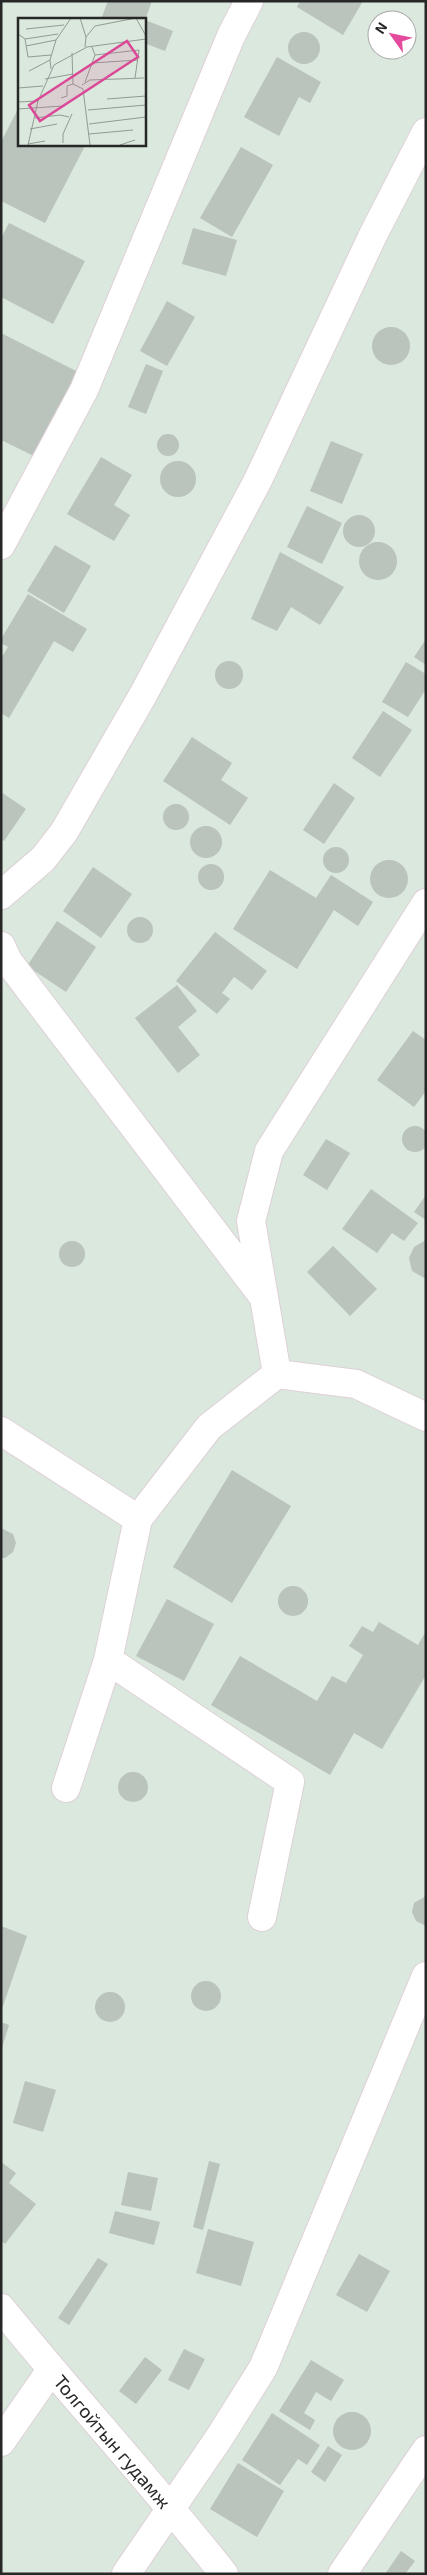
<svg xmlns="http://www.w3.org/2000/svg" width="427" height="2575" viewBox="0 0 427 2575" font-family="'Exo 2',sans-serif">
	<rect width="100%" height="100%" fill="#dae8dd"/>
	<path fill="#bac3bc" d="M108 1H152L145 20 173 31 165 51 144 43V19H101Z
		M300 1H363L343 35 297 7Z
		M288 48a16 16 0 1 1 32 0a16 16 0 1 1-32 0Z
		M277 57 321 82 310 103 299 97 279 136 244 117Z
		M19 107V144H86L45 223 1 201V142Z
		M241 147 273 165 232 237 200 218Z
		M9 223 85 261 53 324 1 297V238Z
		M193 228 237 240 226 276 182 264Z
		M167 301 195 317 167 366 140 351Z
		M372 346a19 19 0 1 1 38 0a19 19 0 1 1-38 0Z
		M1 333 80 373 38 458 1 440Z
		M146 364 163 371 146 414 128 407Z
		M157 445a11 11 0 1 1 22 0a11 11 0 1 1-22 0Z
		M331 441 363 454 342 504 310 491Z
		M101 457 132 475 114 505 130 515 114 541 67 514Z
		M160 479a18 18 0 1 1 36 0a18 18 0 1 1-36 0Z
		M307 506 342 523 322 564 287 547Z
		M343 531a16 16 0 1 1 32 0a16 16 0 1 1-32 0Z
		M359 561a19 19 0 1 1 38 0a19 19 0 1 1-38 0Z
		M55 545 91 566 64 613 27 591Z
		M280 552 344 587 320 625 291 607 277 631 251 619Z
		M28 594 87 629 73 652 54 641 9 718 1 713V658L8 647 1 643V639Z
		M426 639V665L414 657Z
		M215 675a14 14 0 1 1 28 0a14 14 0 1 1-28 0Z
		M406 662 426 674V689L408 717 382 702Z
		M383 711 412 730 380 777 352 758Z
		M192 737 232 763 221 780 248 798 230 825 163 781Z
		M334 783 355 798 324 844 303 830Z
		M1 792 26 809 4 841 1 839Z
		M163 817a13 13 0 1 1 26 0a13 13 0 1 1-26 0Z
		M190 842a16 16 0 1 1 32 0a16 16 0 1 1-32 0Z
		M323 860a13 13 0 1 1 26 0a13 13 0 1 1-26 0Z
		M370 879a19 19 0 1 1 38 0a19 19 0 1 1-38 0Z
		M198 877a13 13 0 1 1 26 0a13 13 0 1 1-26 0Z
		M93 867 132 894 101 938 63 911Z
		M270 870 316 898 331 875 373 902 358 926 334 910 297 969 233 929Z
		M127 930a13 13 0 1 1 26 0a13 13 0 1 1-26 0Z
		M57 921 96 947 66 992 27 966Z
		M215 932 267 971 252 990 234 977 222 993 230 999 217 1014 176 981Z
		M177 985 197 1011 178 1027 200 1055 178 1073 135 1018Z
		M413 1031 426 1040V1091L414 1107 377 1080Z
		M402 1139a13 13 0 1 1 26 0a13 13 0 1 1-26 0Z
		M326 1139 350 1153 327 1190 303 1175Z
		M371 1189 418 1223 404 1241 392 1233 377 1253 342 1229Z
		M426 1195V1220L414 1212Z
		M426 1240V1279L412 1271 409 1258 414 1247Z
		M59 1254a13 13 0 1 1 26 0a13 13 0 1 1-26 0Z
		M333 1246 377 1289 350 1316 307 1272Z
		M232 1470 291 1506 232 1603 173 1567Z
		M1 1528 13 1534 16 1543 13 1552 5 1558H1Z
		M278 1601a15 15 0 1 1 30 0a15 15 0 1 1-30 0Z
		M167 1599 214 1624 184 1681 136 1656Z
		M379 1622 418 1645 426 1631V1675L382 1749 354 1733 330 1775 211 1705 240 1656 317 1701 332 1676 346 1683 363 1655 349 1646 362 1626 373 1632Z
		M118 1787a15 15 0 1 1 30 0a15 15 0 1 1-30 0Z
		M426 1896V1926L416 1921 412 1912 414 1903Z
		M1 1926 27 1936 2 2009H1Z
		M191 1996a15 15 0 1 1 30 0a15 15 0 1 1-30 0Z
		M95 2007a15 15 0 1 1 30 0a15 15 0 1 1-30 0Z
		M1 2022 9 2025 2 2048H1Z
		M25 2081 56 2090 43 2132 13 2123Z
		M209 2161 220 2164 203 2230 193 2227Z
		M1 2162 16 2173 9 2183 36 2204 5 2244 1 2241Z
		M128 2172 158 2178 151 2211 121 2205Z
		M115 2211 160 2222 154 2245 109 2233Z
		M208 2229 254 2242 241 2286 196 2273Z
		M359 2254 390 2271 367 2312 336 2295Z
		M98 2258 108 2264 69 2325 58 2318Z
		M184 2349 205 2359 189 2390 168 2380Z
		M145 2357 162 2370 136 2404 119 2391Z
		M311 2360 344 2380 331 2401 316 2392 304 2413 315 2420 310 2430 279 2411Z
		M333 2431a19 19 0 1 1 38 0a19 19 0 1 1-38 0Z
		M272 2413 320 2445 307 2465 298 2459 280 2485 242 2460Z
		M328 2446 342 2455 325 2482 311 2472Z
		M238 2463 284 2491 257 2537 210 2509Z
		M401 2551 415 2561 405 2574H385Z"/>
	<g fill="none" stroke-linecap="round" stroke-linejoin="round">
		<g stroke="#dfd0d8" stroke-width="30">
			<path id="street" d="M1 545 84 390 231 36 249 1
				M1 895 43 859 64 832 143 695 257 482 373 235 426 132
				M1 946 8 961 262 1295
				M277 1374 251 1221 269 1151 426 903
				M1 1431 138 1519 209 1427 277 1374 356 1384 426 1417
				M138 1519 108 1660 290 1782 262 1917
				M66 1788 108 1660
				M1 2442 51 2370
				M126 2574 219 2438 263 2368 426 1976
				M342 2574 426 2450"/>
		</g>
		<g stroke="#dfd0d8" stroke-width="30">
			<g id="secondary">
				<path id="s1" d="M1 2308C74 2398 152 2483 224 2574"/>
			</g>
		</g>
		<use href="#street" stroke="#fff" stroke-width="28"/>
		<use href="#secondary" stroke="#fff" stroke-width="28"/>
	</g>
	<g text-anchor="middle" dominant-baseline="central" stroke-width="5" stroke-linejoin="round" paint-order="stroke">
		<g font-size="19" fill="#272727" stroke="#fff">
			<text stroke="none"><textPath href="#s1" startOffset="174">Толгойтын гудамж</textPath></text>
		</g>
	</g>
	<g transform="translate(18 18)">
		<rect width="128" height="128" fill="#dae8dd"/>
		<path fill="none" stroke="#929b94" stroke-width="1" d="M62 0 68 19 67 29M118 0 128 18M8 11 46 7M0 16 7 21 10 39 33 37M68 19 77 8 118 0M7 21 40 16M8 28 38 22M54 35 55 66 65 71 72 127M77 37 121 32 117 60M74 45 120 42M33 51 32 42 38 22 53 0M11 53 32 42M27 61 55 56M67 64 77 37 74 29M64 67 72 62 126 60M0 70 25 68M43 80 49 78V68L55 66M89 81 128 78M0 84 20 83M0 91 45 88M70 92 128 87M17 100 42 97 51 99M71 106 128 99M12 111 39 106M71 116 115 112M45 125V116L54 96M10 126 27 123M10 127 20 83 36 47 69 29 128 21M102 127 117 122"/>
		<path fill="#db4996" fill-opacity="0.15" stroke="#db4996" stroke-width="2.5" d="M109 23 120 39 22 103 11 87Z"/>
		<rect width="128" height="128" fill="none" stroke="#272727" stroke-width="2.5"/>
	</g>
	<rect width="427" height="2575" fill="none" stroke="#272727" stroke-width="5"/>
	<g transform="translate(392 35) rotate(303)"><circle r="24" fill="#ffffff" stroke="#a9a9a9"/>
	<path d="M0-4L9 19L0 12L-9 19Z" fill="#e44b9c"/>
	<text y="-8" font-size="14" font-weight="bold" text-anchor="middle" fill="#272727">N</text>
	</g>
</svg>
